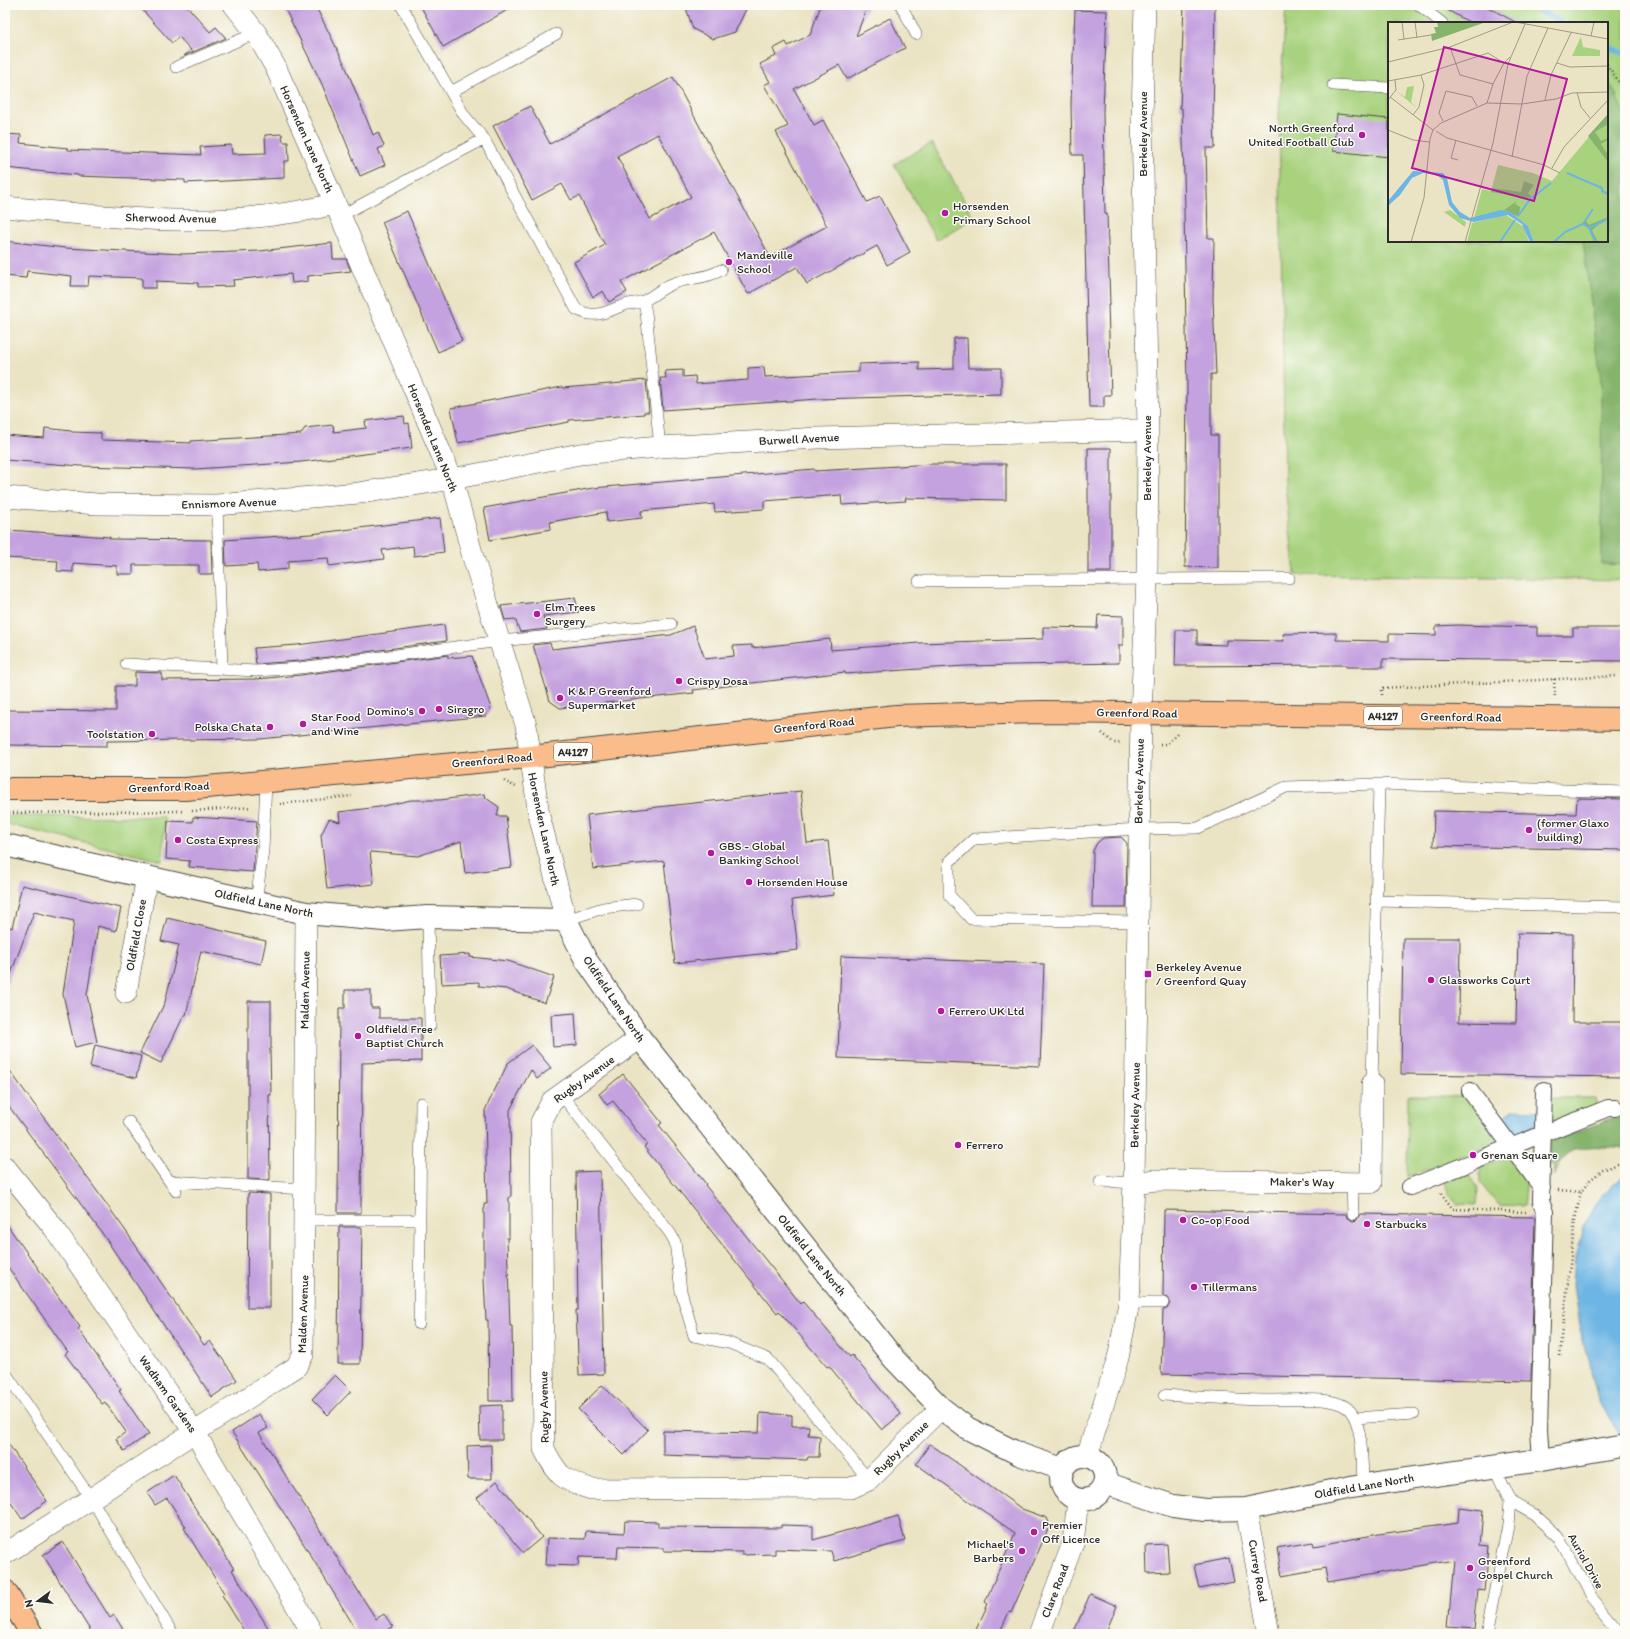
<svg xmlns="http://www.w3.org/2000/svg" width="1630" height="1639" viewBox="0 0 1630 1639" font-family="Itim,sans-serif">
	<rect width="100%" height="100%" fill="#fdfcf7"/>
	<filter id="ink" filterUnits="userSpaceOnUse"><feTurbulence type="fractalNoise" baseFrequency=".025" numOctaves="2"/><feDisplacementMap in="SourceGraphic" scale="8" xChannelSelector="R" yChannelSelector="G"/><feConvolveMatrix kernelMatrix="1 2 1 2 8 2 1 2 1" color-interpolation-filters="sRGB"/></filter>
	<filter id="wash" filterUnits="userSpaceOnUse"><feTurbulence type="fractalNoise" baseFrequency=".012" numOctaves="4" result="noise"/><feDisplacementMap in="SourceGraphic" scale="16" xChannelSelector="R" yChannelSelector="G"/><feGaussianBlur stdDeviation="0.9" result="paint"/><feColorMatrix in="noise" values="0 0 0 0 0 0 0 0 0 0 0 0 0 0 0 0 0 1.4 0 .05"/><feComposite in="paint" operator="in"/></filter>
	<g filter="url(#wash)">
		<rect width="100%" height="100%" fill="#ebe4c4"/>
		<path fill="#a8d27e" stroke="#6a7e54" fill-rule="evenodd" d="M1286 5H1625V580L1295 575 1285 486 1279 115ZM1389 23H1607V241H1389Z
			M932 143 974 218 936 240 894 164Z
			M5 816 165 817 162 861 5 824Z
			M1408 1096H1467L1499 1142 1407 1177Z
			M1550 1098H1596L1598 1106 1550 1124Z
			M1508 1157 1526 1180 1523 1206 1499 1205 1480 1182V1167Z
			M1467 1171 1478 1188 1477 1205 1457 1204 1448 1194 1445 1181Z"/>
		<path fill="#86b46d" stroke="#58704c" d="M1607 81 1614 90 1625 117V565L1602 564 1601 381 1583 241H1607Z
			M1614 1118H1625V1149C1595 1146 1564 1140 1554 1176L1553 1166 1549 1165V1142Z"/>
		<path fill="#6cb5e4" stroke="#4c7088" d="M1513 1109 1539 1110 1538 1127 1510 1137 1498 1120Z
			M1625 1174V1444L1598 1399 1579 1325 1573 1286 1575 1257 1583 1228 1600 1198Z"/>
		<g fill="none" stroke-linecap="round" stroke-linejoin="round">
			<path stroke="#6cb5e4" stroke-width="5.5" d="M1528 5 1562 23
				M1607 46 1625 54"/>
		</g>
		<g id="blocks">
			<path fill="#c4a1df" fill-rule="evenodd" d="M138 5H186L210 32 216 27 226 38 184 56 191 50 179 37 172 43Z
				M283 5H315L345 65 373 135 378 132 384 146 378 149 385 165 360 176 321 82Z
				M420 5H516L443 47Z
				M685 5H748L735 32 713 39 693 29Z
				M821 5H868L856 36 890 18 905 48 847 79 839 65 794 89 814 125 823 120 867 202 880 196 910 252 887 265 877 246 807 284 797 267 748 294 714 232 621 282 627 292 609 302 603 291 593 297 574 262 605 245 579 196 571 200 562 184 532 200 493 126 530 106 550 144 673 77 770 257 827 226 776 132 788 126 764 85 770 82 760 64 776 56 773 49 786 42 788 46 810 35ZM658 134 691 197 650 219 617 156Z
				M1184 5H1215L1213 120H1214L1215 148H1206L1208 238H1214L1213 300 1216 374H1211V435H1218V568L1185 567 1187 386 1184 208H1185L1182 108H1180Z
				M1438 5H1484L1517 23H1471Z
				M1075 10 1107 11 1103 111 1105 214H1107L1110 305H1108L1111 395H1104V407H1089L1083 155H1072L1071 103Z
				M1337 114 1389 119V157L1333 151Z
				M5 134 21 135 20 143 68 148V150L201 155 200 147 231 145 232 154 266 153 265 135 282 134 283 142H288L289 161H284V178L185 183V180L78 176V175L5 168Z
				M407 211 462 341 438 352 382 222Z
				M5 241 65 248 183 254 260 251 332 243 333 259H346L351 271 308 276V281L292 283 291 274 233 280 234 286 198 287V283L156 281V288H142V278L89 276 88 286H71L72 276 27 271 26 278 5 276Z
				M954 338H967L968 368H1001V394L818 399 663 410 660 378H666L665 371 683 370V377L695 376 696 384 748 380V368L764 367 765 377 859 372V364L919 362V370L954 369Z
				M646 380 649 412H644V414L569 420V422L458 443 451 408 562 387 563 388 622 383V382Z
				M404 416 405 424 409 423 412 448 301 462 195 469 81 466 5 460V435L44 438 45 428 71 431 72 432 101 433V440L191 443V441L301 434 305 428 333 425 334 432 366 428 365 421Z
				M1088 448H1111V572H1088Z
				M932 464H1006V500L905 498 906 501 842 505 841 495 764 501V509L749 510 715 512 714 504 641 511 642 518 607 522 606 512 550 522 551 529 490 540 484 508 593 488 814 469 815 471Z
				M440 518 444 552 414 556 413 546 382 550 384 559 329 566 328 558 288 561V569L258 572 257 564 226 566 225 540 311 534Z
				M8 530 110 537V539L211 540 212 574H199V565H133V574H117V566L73 563V572L57 571 58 561 6 558Z
				M575 598 579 612 543 616 547 629 520 632 515 619 505 620 501 606Z
				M1098 615 1123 616V645H1119V663L965 666 845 674V672L693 690 694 693 560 708 550 701 533 645 550 643 552 649 671 635 693 626 705 659 734 656 733 646 752 645V648L830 639 831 650 919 643 1043 639V627L1097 628Z
				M444 625 446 641 299 661 256 664 254 648 297 645Z
				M1457 625 1537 627V636H1573V628H1624V661L1383 659V667H1346V665L1175 666 1176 630H1197V644L1226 645V640L1284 641 1283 634 1336 633V640L1389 641V634L1436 635V626Z
				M448 655V658L472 656 491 708 486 716 260 739 107 741V746L6 745 7 710 116 711V686H135V672L162 673V680L257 679 301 675Z
				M801 791 807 843 828 841 834 895 792 900 798 950 675 963 664 861 593 869 587 815Z
				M485 794 486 798 499 807 497 816H506L512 867 465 873 461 841 418 856 370 852 374 884 327 889 321 835 329 819 340 822 339 812 379 807 411 800H440Z
				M1577 798 1625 799V850L1433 846 1434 811 1576 814Z
				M193 817 257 821 253 872 189 867 190 861 166 859 168 821 193 822Z
				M1121 837 1127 843 1126 908H1092L1093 851 1097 843 1103 838Z
				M22 885 121 908 116 931 98 926 87 995 97 1042 75 1047 63 994 74 921 34 912 7 984H5V925L12 928Z
				M167 918 266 941 261 964 201 951 186 1015H184L161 1063 140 1053 165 1002 179 945 161 941Z
				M1518 933 1573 934 1572 1022H1625V1077L1401 1074 1403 938H1460L1459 1022 1516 1023Z
				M470 954V957L508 961 554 977 545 1003 506 989 479 986V982L442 984 440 956Z
				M841 956 1044 964 1040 1066 838 1058Z
				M345 990H371V1008H379V1018H421V1061L362 1063 361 1213H338L339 1008H345Z
				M248 1001H271V1049H270L271 1095H269L270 1180 248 1179Z
				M575 1013 577 1045 553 1047 551 1015Z
				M95 1045 141 1056 136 1078 90 1067Z
				M532 1045 551 1068 537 1079 531 1070 510 1110 511 1197H509V1238H507L510 1326H512L513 1401H489L488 1320H486L484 1280V1204H487L485 1110 508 1063Z
				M5 1064 123 1227 204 1345 210 1341 237 1380 212 1397 102 1233 5 1101Z
				M623 1074 662 1123 659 1125 706 1184 705 1185 801 1304 803 1302 850 1357 852 1355 901 1414 882 1430 829 1366 827 1367 779 1311 777 1313 644 1147 647 1144 613 1101 607 1105 599 1094Z
				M600 1171 604 1374 579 1375 576 1310H578L576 1172Z
				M248 1193 270 1194V1308H247Z
				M1164 1210 1346 1214 1347 1218 1353 1221 1357 1220 1360 1214 1535 1217 1531 1381 1161 1374 1163 1310 1167 1309 1170 1303 1169 1299 1163 1296Z
				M5 1222 80 1327 78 1329 121 1390 119 1391 149 1434 124 1451 116 1439 126 1432 105 1402 102 1404 65 1354 68 1352 5 1263Z
				M339 1227H361L362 1228 360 1364H338Z
				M335 1375 351 1391 328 1415 312 1399Z
				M602 1385 648 1430 624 1455 578 1409Z
				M502 1405V1440H480L479 1406Z
				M760 1413 792 1415V1426H809L808 1435 820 1436 819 1457H808L807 1460 663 1455V1431L759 1433Z
				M259 1414 268 1428 259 1433 343 1567 376 1619 384 1614 393 1627 384 1632 385 1634H353L357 1631 300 1538 232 1432Z
				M5 1439 47 1501 22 1519 5 1494Z
				M930 1444 1022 1509 1047 1518 1050 1525 1011 1613 1009 1612 999 1634H974L988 1604 985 1602 1015 1533 916 1464Z
				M491 1445 492 1479H468L467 1446Z
				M174 1475 234 1569 232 1570 272 1634H246L222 1595 224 1593 184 1528 186 1527 167 1498 155 1505 147 1493Z
				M497 1481 542 1537 523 1553 477 1498Z
				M1459 1507 1483 1510 1480 1546 1488 1547 1484 1590 1478 1589 1474 1629 1448 1627 1454 1560 1328 1582 1325 1568 1282 1576 1277 1548 1313 1542 1314 1546 1379 1534 1458 1523Z
				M898 1516 905 1541 834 1561 831 1551 775 1549V1554L742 1555V1552L664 1551V1548L618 1547 617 1558 579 1557 578 1566 545 1565 547 1538 585 1539 586 1531 624 1533 625 1521 658 1522V1527L781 1528V1525L813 1526V1540Z
				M63 1542 110 1618 114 1615 126 1634H85L90 1630 43 1555Z
				M1167 1544 1169 1572 1147 1573 1146 1545Z
				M1229 1558 1234 1582 1199 1589 1194 1565Z
				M1090 1594 1117 1606 1105 1634H1073Z"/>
		</g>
	</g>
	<g filter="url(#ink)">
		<use href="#blocks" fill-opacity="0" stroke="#484742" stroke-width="1"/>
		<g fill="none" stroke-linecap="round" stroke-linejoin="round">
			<g stroke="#484742" stroke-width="12">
				<path id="service" d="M401 5 464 115 484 139 576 309C597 321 607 310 628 304 633 303 639 303 643 301 653 297 661 288 672 284 689 277 704 280 721 270
					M901 5 916 34
					M1419 5 1442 23
					M176 67 256 33
					M1333 85 1389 88
					M451 92 556 34
					M340 216 484 139
					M643 301 646 312 660 447
					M217 505 222 670
					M919 581 1289 578
					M126 664 256 671 300 668 500 641 671 624
					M1376 901 1625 907
					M256 902 263 850 266 781
					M428 917 430 1026
					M566 920 603 908 637 904
					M1137 922 971 919 949 895V862L974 839 1139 829 1198 828 1286 787 1379 784 1625 792
					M1372 1084 1379 784
					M561 1094 670 1233 675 1242 681 1291 694 1336 729 1343 768 1359 869 1480
					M129 1122 176 1191
					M171 1181 304 1189
					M1100 1181 1134 1183
					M1352 1183 1353 1214
					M305 1220H419
					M1129 1303H1163
					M419 1324 421 1103
					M5 1372 92 1500 173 1634
					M1164 1395C1196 1397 1229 1399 1261 1400 1283 1401 1328 1395 1346 1407 1364 1419 1362 1466 1363 1485
					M1355 1418 1414 1414
					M1494 1467 1510 1501 1535 1515 1559 1537 1591 1597 1616 1627 1625 1634
					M1486 1634 1508 1524 1510 1501"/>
			</g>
			<g stroke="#484742" stroke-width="18">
				<path id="pedestrian" d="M1470 1091 1542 1188
					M1410 1187 1608 1108H1615
					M1541 1460 1539 1429 1545 1212 1541 1201 1544 1090"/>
			</g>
			<g stroke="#484742" stroke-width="22">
				<path id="minor" d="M234 5 256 33 276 68 335 203 452 479 473 557 526 725 539 815 566 920
					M5 207C94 215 183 227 273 215 294 212 315 210 335 203
					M5 497 97 504 217 505 359 493 452 479 580 454 660 447 818 438 1148 430
					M126 993 147 876
					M640 1038 552 1101 541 1122 544 1449C558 1476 562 1480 591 1489L851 1488 869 1480 941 1408
					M5 1167 54 1228 195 1433 313 1634
					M1134 1183 1155 1180 1371 1183 1372 1084
					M1087 1456 1118 1358 1129 1303 1134 1183 1141 714 1147 578 1148 430 1142 118 1145 5
					M1246 1509 1269 1634
					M5 1554 296 1367 303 1355 306 913
					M1039 1634 1073 1543 1078 1500"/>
			</g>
			<g stroke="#484742" stroke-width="24">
				<path id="tertiary" d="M5 845 306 913 384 920 428 917 566 920 586 960 640 1038 894 1359 941 1408 967 1428 1019 1454 1062 1469
					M1061 1478a22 22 0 1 1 44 0a22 22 0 1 1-44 0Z
					M1105 1483 1173 1506 1205 1510 1246 1509 1351 1487 1541 1460 1625 1445"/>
			</g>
			<g stroke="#484742" stroke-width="24">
				<path id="primary" d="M5 789H185L530 757 896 716 1042 712 1625 719
					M5 1591 32 1634"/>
			</g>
			<path stroke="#484742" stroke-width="2.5" stroke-dasharray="1 3" stroke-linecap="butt" d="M1607 25 1608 21
				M1607 64 1621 86 1625 96
				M1554 679 1555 699
				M1382 695V688L1617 676
				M1102 733 1114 743H1121
				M1160 744H1167L1177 734
				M504 781 516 787
				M280 804 352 796
				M192 811 251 807
				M5 813 185 811
				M1558 1190 1581 1192
				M1441 1193 1453 1209 1526 1212
				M1560 1356 1575 1219 1581 1192 1590 1180 1603 1170 1625 1161"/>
			<use href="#service" stroke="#fff" stroke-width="11"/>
			<use href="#pedestrian" stroke="#fff" stroke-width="16"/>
			<use href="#minor" stroke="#fff" stroke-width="21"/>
			<use href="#tertiary" stroke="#fff" stroke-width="22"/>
			<use href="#primary" stroke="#fabc8b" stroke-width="22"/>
		</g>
	</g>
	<g fill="#b5179e" stroke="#fdfcf7" stroke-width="1.5">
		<circle cx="1362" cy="135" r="4"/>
		<circle cx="945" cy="213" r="4"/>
		<circle cx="729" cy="262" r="4"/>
		<circle cx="537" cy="614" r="4"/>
		<circle cx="679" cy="681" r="4"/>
		<circle cx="560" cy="698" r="4"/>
		<circle cx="439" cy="709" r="4"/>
		<circle cx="422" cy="711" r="4"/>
		<circle cx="303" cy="724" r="4"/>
		<circle cx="270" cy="727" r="4"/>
		<circle cx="152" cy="734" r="4"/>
		<circle cx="1529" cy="830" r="4"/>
		<circle cx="178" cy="840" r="4"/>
		<circle cx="711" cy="853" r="4"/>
		<circle cx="749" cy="882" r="4"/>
		<rect x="1144" y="970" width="8" height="8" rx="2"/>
		<circle cx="1431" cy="980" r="4"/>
		<circle cx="941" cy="1011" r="4"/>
		<circle cx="358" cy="1036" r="4"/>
		<circle cx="958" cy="1145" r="4"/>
		<circle cx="1473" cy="1155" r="4"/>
		<circle cx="1183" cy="1220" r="4"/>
		<circle cx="1367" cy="1224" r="4"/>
		<circle cx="1194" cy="1287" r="4"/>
		<circle cx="1034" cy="1532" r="4"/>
		<circle cx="1022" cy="1551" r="4"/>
		<circle cx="1470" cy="1568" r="4"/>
	</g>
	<g text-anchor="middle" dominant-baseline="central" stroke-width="3" stroke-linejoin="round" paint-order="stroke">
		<g fill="#fdfcf7" stroke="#6a6a68" stroke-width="1">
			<rect x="1364" y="707" width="38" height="18" rx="3"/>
			<rect x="554" y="743" width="38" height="18" rx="3"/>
		</g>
		<g font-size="11" font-weight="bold" fill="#2b2b2b">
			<text x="1383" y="716">A4127</text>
			<text x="573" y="752">A4127</text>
		</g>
		<g font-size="12" fill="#2b2b2b" stroke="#fdfcf7" text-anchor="start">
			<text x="1354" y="128" text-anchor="end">North Greenford<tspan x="1354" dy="14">United Football Club</tspan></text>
			<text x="953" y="206">Horsenden<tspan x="953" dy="14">Primary School</tspan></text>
			<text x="737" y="255">Mandeville<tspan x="737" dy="14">School</tspan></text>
			<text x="545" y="607">Elm Trees<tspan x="545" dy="14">Surgery</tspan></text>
			<text x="687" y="681">Crispy Dosa</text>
			<text x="568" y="691">K &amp; P Greenford<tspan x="568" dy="14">Supermarket</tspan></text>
			<text x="447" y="709">Siragro</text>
			<text x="414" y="711" text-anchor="end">Domino's</text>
			<text x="311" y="717">Star Food<tspan x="311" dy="14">and Wine</tspan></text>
			<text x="262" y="727" text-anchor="end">Polska Chata</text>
			<text x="144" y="734" text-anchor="end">Toolstation</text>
			<text x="1537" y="823">(former Glaxo<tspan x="1537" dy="14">building)</tspan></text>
			<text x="186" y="840">Costa Express</text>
			<text x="719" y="846">GBS - Global<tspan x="719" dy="14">Banking School</tspan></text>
			<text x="757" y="882">Horsenden House</text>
			<text x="1156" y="967">Berkeley Avenue<tspan x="1156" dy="14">/ Greenford Quay</tspan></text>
			<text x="1439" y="980">Glassworks Court</text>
			<text x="949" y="1011">Ferrero UK Ltd</text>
			<text x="366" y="1029">Oldfield Free<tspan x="366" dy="14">Baptist Church</tspan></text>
			<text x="966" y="1145">Ferrero</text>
			<text x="1481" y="1155">Grenan Square</text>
			<text x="1191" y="1220">Co-op Food</text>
			<text x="1375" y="1224">Starbucks</text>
			<text x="1202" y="1287">Tillermans</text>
			<text x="1042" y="1525">Premier<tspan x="1042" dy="14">Off Licence</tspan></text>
			<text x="1014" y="1544" text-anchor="end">Michael's<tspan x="1014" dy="14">Barbers</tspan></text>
			<text x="1478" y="1561">Greenford<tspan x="1478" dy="14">Gospel Church</tspan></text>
		</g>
		<g font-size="12" fill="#2b2b2b" stroke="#fdfcf7">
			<text transform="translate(1143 134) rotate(-90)">Berkeley Avenue</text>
			<text transform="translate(307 139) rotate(66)">Horsenden Lane North</text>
			<text transform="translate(171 218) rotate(1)">Sherwood Avenue</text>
			<text transform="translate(433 438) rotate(68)">Horsenden Lane North</text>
			<text transform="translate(799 439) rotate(-3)">Burwell Avenue</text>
			<text transform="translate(1147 458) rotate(-90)">Berkeley Avenue</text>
			<text transform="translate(229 503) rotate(-2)">Ennismore Avenue</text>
			<text transform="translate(1137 713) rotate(1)">Greenford Road</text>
			<text transform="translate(1461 717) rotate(1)">Greenford Road</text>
			<text transform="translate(814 725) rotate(-6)">Greenford Road</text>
			<text transform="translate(492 760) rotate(-5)">Greenford Road</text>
			<text transform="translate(1139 781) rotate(-89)">Berkeley Avenue</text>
			<text transform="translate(169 787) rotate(-2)">Greenford Road</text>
			<text transform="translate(544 829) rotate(78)">Horsenden Lane North</text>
			<text transform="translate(264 903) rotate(12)">Oldfield Lane North</text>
			<text transform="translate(136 935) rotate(-80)">Oldfield Close</text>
			<text transform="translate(305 990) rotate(-89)">Malden Avenue</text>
			<text transform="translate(614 999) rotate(56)">Oldfield Lane North</text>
			<text transform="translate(584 1079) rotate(-36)">Rugby Avenue</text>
			<text transform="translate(1135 1105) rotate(-89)">Berkeley Avenue</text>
			<text transform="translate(1302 1182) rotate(1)">Maker's Way</text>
			<text transform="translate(812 1255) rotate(51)">Oldfield Lane North</text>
			<text transform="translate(303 1314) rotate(-88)">Malden Avenue</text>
			<text transform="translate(168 1394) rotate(55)">Wadham Gardens</text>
			<text transform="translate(544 1407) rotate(-91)">Rugby Avenue</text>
			<text transform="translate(901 1448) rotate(-45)">Rugby Avenue</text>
			<text transform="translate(1364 1486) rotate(-10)">Oldfield Lane North</text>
			<text transform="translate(1586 1561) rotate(61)">Auriol Drive</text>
			<text transform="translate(1258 1571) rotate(80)">Currey Road</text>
			<text transform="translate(1055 1591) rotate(-69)">Clare Road</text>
		</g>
	</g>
	<g transform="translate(1388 22)">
		<rect width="220" height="220" fill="#ebe4c4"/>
		<path d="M193 15 195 25 212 28V34H184ZM26 64 23 80 29 86 8 69 17 75 19 65ZM220 92V220H146L140 204 119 189 86 196 94 167 103 169 110 143 145 151 164 159ZM62 188 78 200 77 205 56 190ZM118 193 136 205 141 220H79L84 201Z" fill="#a8d27e"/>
		<path d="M49 0H98L44 19 43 12 48 11 46 5H50ZM220 92V102L207 110 213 119 220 116V118L213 122 220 133V140L200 114ZM136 159 146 163 140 171 144 175 140 176 103 170 105 166 133 170ZM129 179 127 182 132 185 131 195 116 188ZM201 192 198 199 201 203 220 195 204 208 210 220H206L200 205 194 202Z" fill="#86b46d"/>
		<path d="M25 149 55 151 59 156 64 180 72 190 82 196 113 188 122 190 140 204 146 220H142L134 202 120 193 86 200 72 196 61 183 55 158 49 153 35 151 24 156 12 173 0 184V179Z" fill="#6cb5e4"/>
		<path fill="none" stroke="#6cb5e4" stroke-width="2" d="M179 151 214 166V169L220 172M144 176 163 161M130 194 143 176M195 202 201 206 208 220M201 206 220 197M112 220 127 198M166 220 177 210 195 202 205 187"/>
		<path fill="none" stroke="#9e9a87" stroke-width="1" d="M14 0 16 17M27 0 29 16M127 0 220 17M203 14 206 0M10 18 43 13M62 25 72 53 105 62M0 40 62 25 125 0M169 41 182 45 220 44M0 59 33 53 100 31 116 41M189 70 193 85 202 96M2 75 45 108M0 78 8 68 7 58M157 78 163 53 183 11M99 81 105 62 116 41 122 35M25 93 31 85 36 63 33 53M55 99 51 91 58 69 84 75 89 84M0 108 25 118 41 120M48 109 59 116 156 143 172 151M68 118 63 136 70 138M124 135 139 54 160 6M164 146 176 125 220 78M23 220 36 176 42 117 45 108 53 101 99 81 134 82 168 77 184 71 220 70M77 220 105 121 120 42 138 0"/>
		<path fill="#b5179e" fill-opacity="0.15" stroke="#b5179e" stroke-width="2" d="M56 25 179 57 146 179 24 146Z"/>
		<rect width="220" height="220" fill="none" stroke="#2b2b2b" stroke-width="2"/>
	</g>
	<rect width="1630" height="1639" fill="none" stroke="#fdfcf7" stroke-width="20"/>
	<g transform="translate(38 1601) rotate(255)" stroke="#fdfcf7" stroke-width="3" paint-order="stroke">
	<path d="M0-3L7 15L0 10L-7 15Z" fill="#2b2b2b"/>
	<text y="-6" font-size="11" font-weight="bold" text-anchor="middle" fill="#2b2b2b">N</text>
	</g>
</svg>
